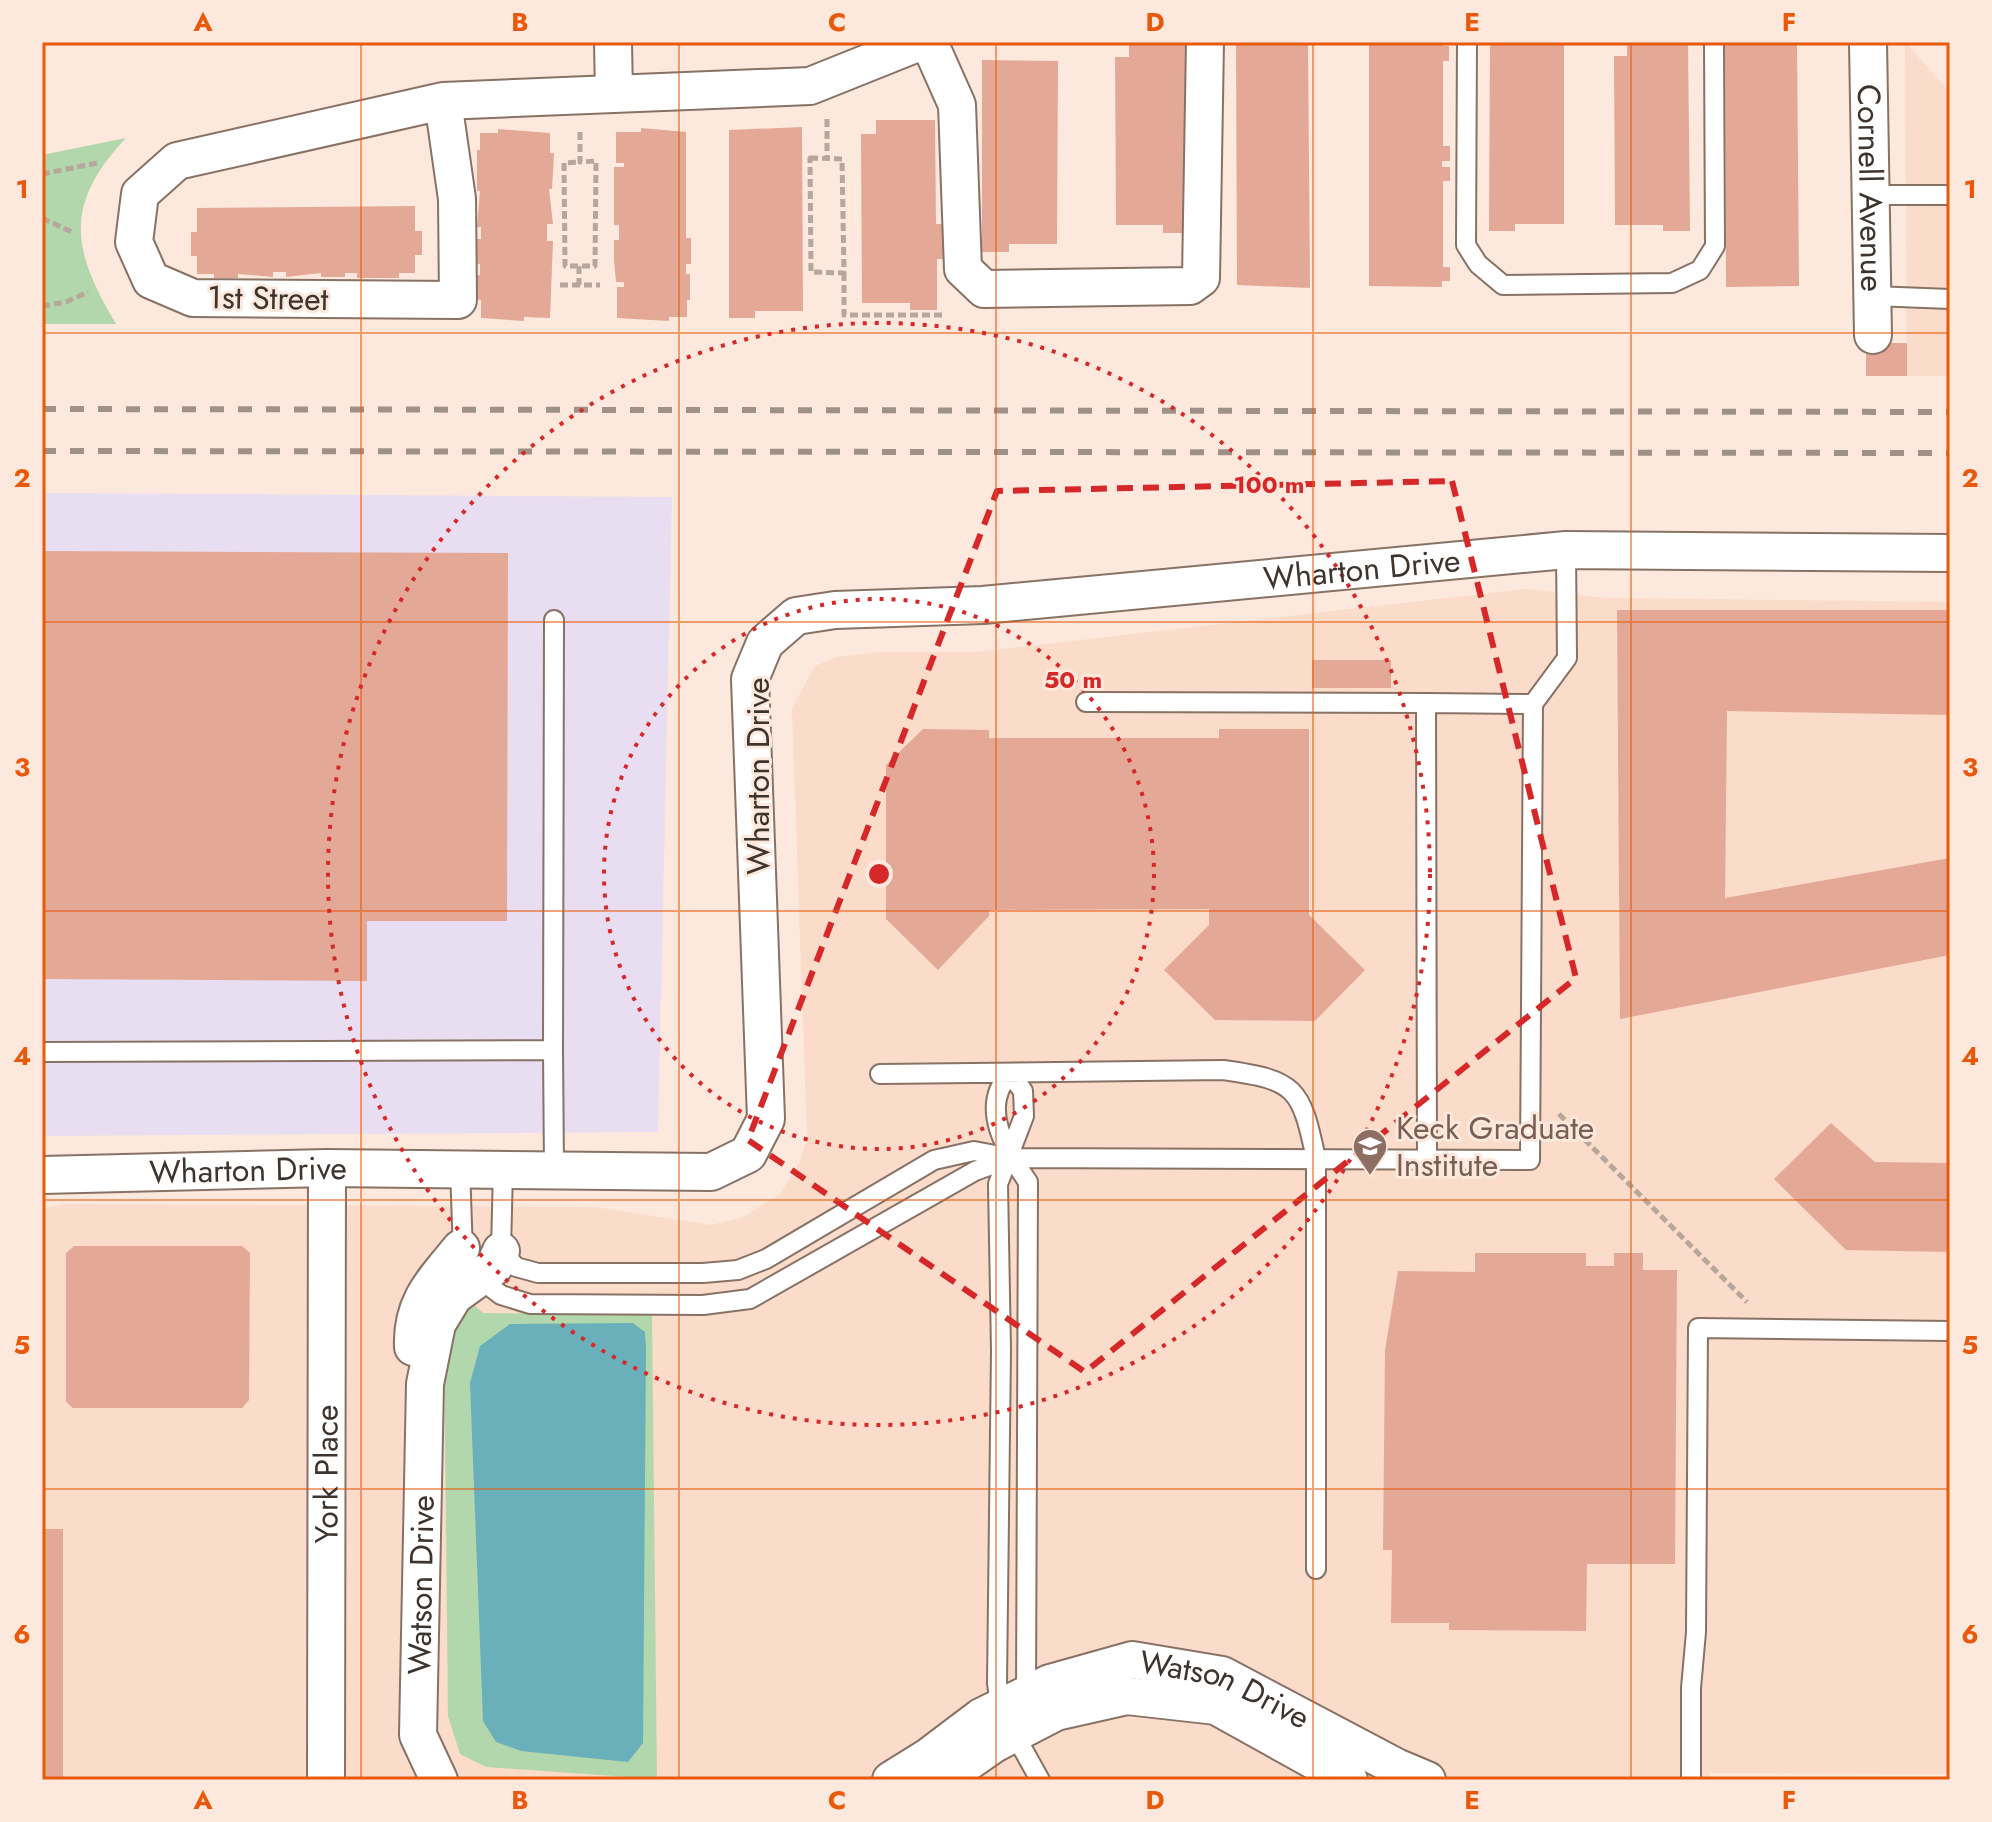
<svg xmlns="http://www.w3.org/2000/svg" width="1992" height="1822" viewBox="0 0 1992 1822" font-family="Jost,sans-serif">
	<rect width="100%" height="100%" fill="#fce8dc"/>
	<path fill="#fbdbc9" d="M1905 42 1950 92V376H1907Z
		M1526 589 1607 598 1950 602V1774L1710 1773V1780H42V1209L65 1204 595 1207 711 1225 744 1217 781 1193 800 1162 807 1139 792 708 815 666 838 657 880 652H976Z"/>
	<path fill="#e9ddf1" d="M42 493 672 497 658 1132 42 1136Z"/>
	<path fill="#b3d7ac" d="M126 138C63 205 72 250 116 324H42V155Z
		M473 1304 483 1313 652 1314 657 1779 486 1767 460 1754 448 1716 444 1342 453 1314Z"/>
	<path fill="#69b0bb" d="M633 1323 645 1332 646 1348 643 1743 628 1762 521 1751 496 1742 483 1721 470 1383 480 1346 510 1324Z"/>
	<path fill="#e3a996" d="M1129 42H1190L1191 233H1163V225H1116L1115 57H1129Z
		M1236 42H1308L1310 288 1237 285Z
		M1369 42H1443V46H1449V61H1443V146H1450V161H1442V167H1450V181H1443V267H1450V281H1442V287L1369 286Z
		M1490 42H1564V224H1515V231H1489Z
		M1627 42H1688L1690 231H1663V225H1615L1614 56H1627Z
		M1725 44H1797L1799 286 1726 287Z
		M982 60 1058 61 1057 244H1009V252H982Z
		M876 120H935L936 224H943V259H937V310H910V303H862L861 134H876Z
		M802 127 803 311H755V318H729V130Z
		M641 128 686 132V238H691V264H686V274H690V300H687V317H669V321L617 318V287H624V282H616L614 260V240H619V225H614V167H624V163H616V132H641Z
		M498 129 550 133V153H554L552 189H549L553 224H547V241H553L550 318 524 317V321L481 318V300L476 299V275H480V264H476V239H481V227H477L480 191H477V150H480V133H498Z
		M415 206V231H422V255H415V273H399V278H357V273H345V277H321V273L286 277V272H273V277L238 274V278H214V274H197V256H191V232H197V208Z
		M1866 343H1907V376H1866Z
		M42 551 508 553 507 921H367V981L42 979Z
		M1617 610H1950V715L1727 711 1725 898 1950 858V955L1620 1019Z
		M1312 660H1391V688H1312Z
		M923 729 989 730V738H1219V729H1309V915L1365 970 1315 1021 1215 1020 1164 970 1209 925V909L989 910V916L938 970 886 919V765Z
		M1831 1123 1875 1162 1950 1163V1252L1846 1250 1774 1179Z
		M74 1246H242L250 1253 249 1400 242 1408H73L66 1402V1253Z
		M1475 1253H1586V1266H1614V1253H1643V1270H1677L1675 1564H1587L1586 1631 1449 1630V1623H1391L1392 1550H1383L1385 1350 1398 1271 1475 1272Z
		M42 1529H63V1779H42Z"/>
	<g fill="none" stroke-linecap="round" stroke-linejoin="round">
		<g stroke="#887265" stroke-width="22">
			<path id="service" d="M1467 42 1466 245 1478 264 1503 285 1672 283 1700 270 1715 246 1714 42
				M1872 195H1950
				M1873 296 1950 299
				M1086 702 1426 703
				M553 1050 554 620
				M42 1052 553 1050 554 1169
				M880 1074 1223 1070C1296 1080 1301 1087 1316 1159V1569
				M1427 1160 1426 703 1533 704
				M460 1168 463 1253
				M503 1169 501 1251 516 1267 538 1273H703L738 1270 766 1259 934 1160 974 1151 1011 1158 1530 1160 1533 704 1567 658 1566 550
				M475 1275 501 1295 530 1304 703 1305 750 1299 975 1171 1008 1159
				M1026 1696 1028 1182C1007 1152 978 1107 1010 1074L1023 1091 1024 1116 998 1184 1001 1350 997 1683 1000 1708 1040 1780
				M1691 1780V1688L1696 1632 1698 1328 1950 1331"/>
		</g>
		<g stroke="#887265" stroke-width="40">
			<g id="minor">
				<path d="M613 42 614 93"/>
				<path d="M929 42 957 105 963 269 984 289 1190 286 1201 278 1205 42"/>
				<path id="s1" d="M1868 42 1873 335"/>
				<path d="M443 101 457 199 458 300 193 298 151 280 134 242 140 194 177 161 443 101 810 86 920 42"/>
				<path id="s2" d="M42 1175 327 1168 711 1172 748 1154 766 1119 750 679 765 643 796 616 835 610 983 605 1566 550 1950 553"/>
				<path d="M413 1347C411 1302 434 1281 461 1248"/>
				<path id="s3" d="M326 1780 327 1168"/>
				<path id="s4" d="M439 1780 418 1735 425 1384 437 1324 454 1296 494 1267 501 1251"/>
				<path id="s5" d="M891 1780 928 1757 981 1717 1050 1683 1132 1660 1222 1675 1396 1767 1427 1780"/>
				<path d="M942 1780 994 1744 1056 1712 1127 1696 1216 1706 1349 1780"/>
			</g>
		</g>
		<path stroke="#b6a69c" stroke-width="5" stroke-dasharray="8 4" stroke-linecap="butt" d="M827 119V158
			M580 132V162L596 161 595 266H565L564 163 580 162
			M810 158 842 159 844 273 811 272Z
			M42 174 97 163
			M42 218 74 233
			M579 266V285
			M844 273V315H942
			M560 285H600
			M42 306 66 302 88 292
			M1559 1114 1747 1302"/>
		<use href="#service" stroke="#fff" stroke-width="18"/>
		<use href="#minor" stroke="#fff" stroke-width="36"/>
		<path stroke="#a09188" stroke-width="6" stroke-dasharray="14 14" stroke-linecap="butt" d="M42 409 1950 412
			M42 451 1950 453"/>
	</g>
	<path fill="none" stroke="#d62828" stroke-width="6" stroke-dasharray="16 10" stroke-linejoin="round" d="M1452 481 1576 978 1085 1372 748 1140 997 491Z"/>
	<path fill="none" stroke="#e8590c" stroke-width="2" stroke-opacity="0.55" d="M361 42V1780M679 42V1780M996 42V1780M1313 42V1780M1631 42V1780M42 333H1950M42 622H1950M42 911H1950M42 1200H1950M42 1489H1950"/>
	<g fill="none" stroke="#d62828" stroke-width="4" stroke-dasharray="4 8">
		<circle cx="879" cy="874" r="275"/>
		<circle cx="879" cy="874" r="551"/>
	</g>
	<defs>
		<g id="university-pin" transform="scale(1.8)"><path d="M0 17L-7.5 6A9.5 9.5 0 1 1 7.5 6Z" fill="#8d6e63" stroke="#fce8dc"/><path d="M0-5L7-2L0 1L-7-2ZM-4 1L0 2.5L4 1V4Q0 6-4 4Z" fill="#fff"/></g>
	</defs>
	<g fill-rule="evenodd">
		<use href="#university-pin" x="1370" y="1146"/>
	</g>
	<g text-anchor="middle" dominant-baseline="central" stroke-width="6" stroke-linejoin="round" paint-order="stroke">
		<g font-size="32" fill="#3e342e" stroke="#fce8dc">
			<text stroke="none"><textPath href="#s1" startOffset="146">Cornell Avenue</textPath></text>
			<text transform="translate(268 298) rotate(1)">1st Street</text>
			<text stroke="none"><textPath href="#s2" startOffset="1838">Wharton Drive</textPath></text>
			<text transform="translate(758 776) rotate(-90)">Wharton Drive</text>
			<text stroke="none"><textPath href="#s2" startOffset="206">Wharton Drive</textPath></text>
			<text stroke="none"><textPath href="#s3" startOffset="306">York Place</textPath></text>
			<text stroke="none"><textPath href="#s4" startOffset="200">Watson Drive</textPath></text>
			<text stroke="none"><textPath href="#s5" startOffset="370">Watson Drive</textPath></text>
		</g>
		<g font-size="32" fill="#785e54" stroke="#fce8dc" text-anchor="start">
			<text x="1396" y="1128">Keck Graduate<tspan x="1396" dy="37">Institute</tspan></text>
		</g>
	</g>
	<circle cx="879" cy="874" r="12" fill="#d62828" stroke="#fce8dc" stroke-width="4"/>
	<g font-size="24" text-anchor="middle" font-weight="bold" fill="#d62828" stroke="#fce8dc" stroke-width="6" stroke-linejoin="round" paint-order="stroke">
		<text x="1269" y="493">100 m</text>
		<text x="1073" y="688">50 m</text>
	</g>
	<rect width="1992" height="1822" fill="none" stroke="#fce8dc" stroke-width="88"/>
	<rect x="44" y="44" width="1904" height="1734" fill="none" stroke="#e8590c" stroke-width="3"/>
	<g font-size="26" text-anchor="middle" font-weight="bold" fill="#e8590c">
		<text x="203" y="31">A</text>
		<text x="520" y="31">B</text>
		<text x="837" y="31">C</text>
		<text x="1155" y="31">D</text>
		<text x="1472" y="31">E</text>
		<text x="1789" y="31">F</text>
		<text x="22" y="198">1</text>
		<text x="1970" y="198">1</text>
		<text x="22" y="487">2</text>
		<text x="1970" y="487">2</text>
		<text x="22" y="776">3</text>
		<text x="1970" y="776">3</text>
		<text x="22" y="1065">4</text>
		<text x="1970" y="1065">4</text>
		<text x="22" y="1354">5</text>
		<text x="1970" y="1354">5</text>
		<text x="22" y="1643">6</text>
		<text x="1970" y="1643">6</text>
		<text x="203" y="1809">A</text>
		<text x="520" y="1809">B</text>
		<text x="837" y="1809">C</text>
		<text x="1155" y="1809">D</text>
		<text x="1472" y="1809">E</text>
		<text x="1789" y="1809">F</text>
	</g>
</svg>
